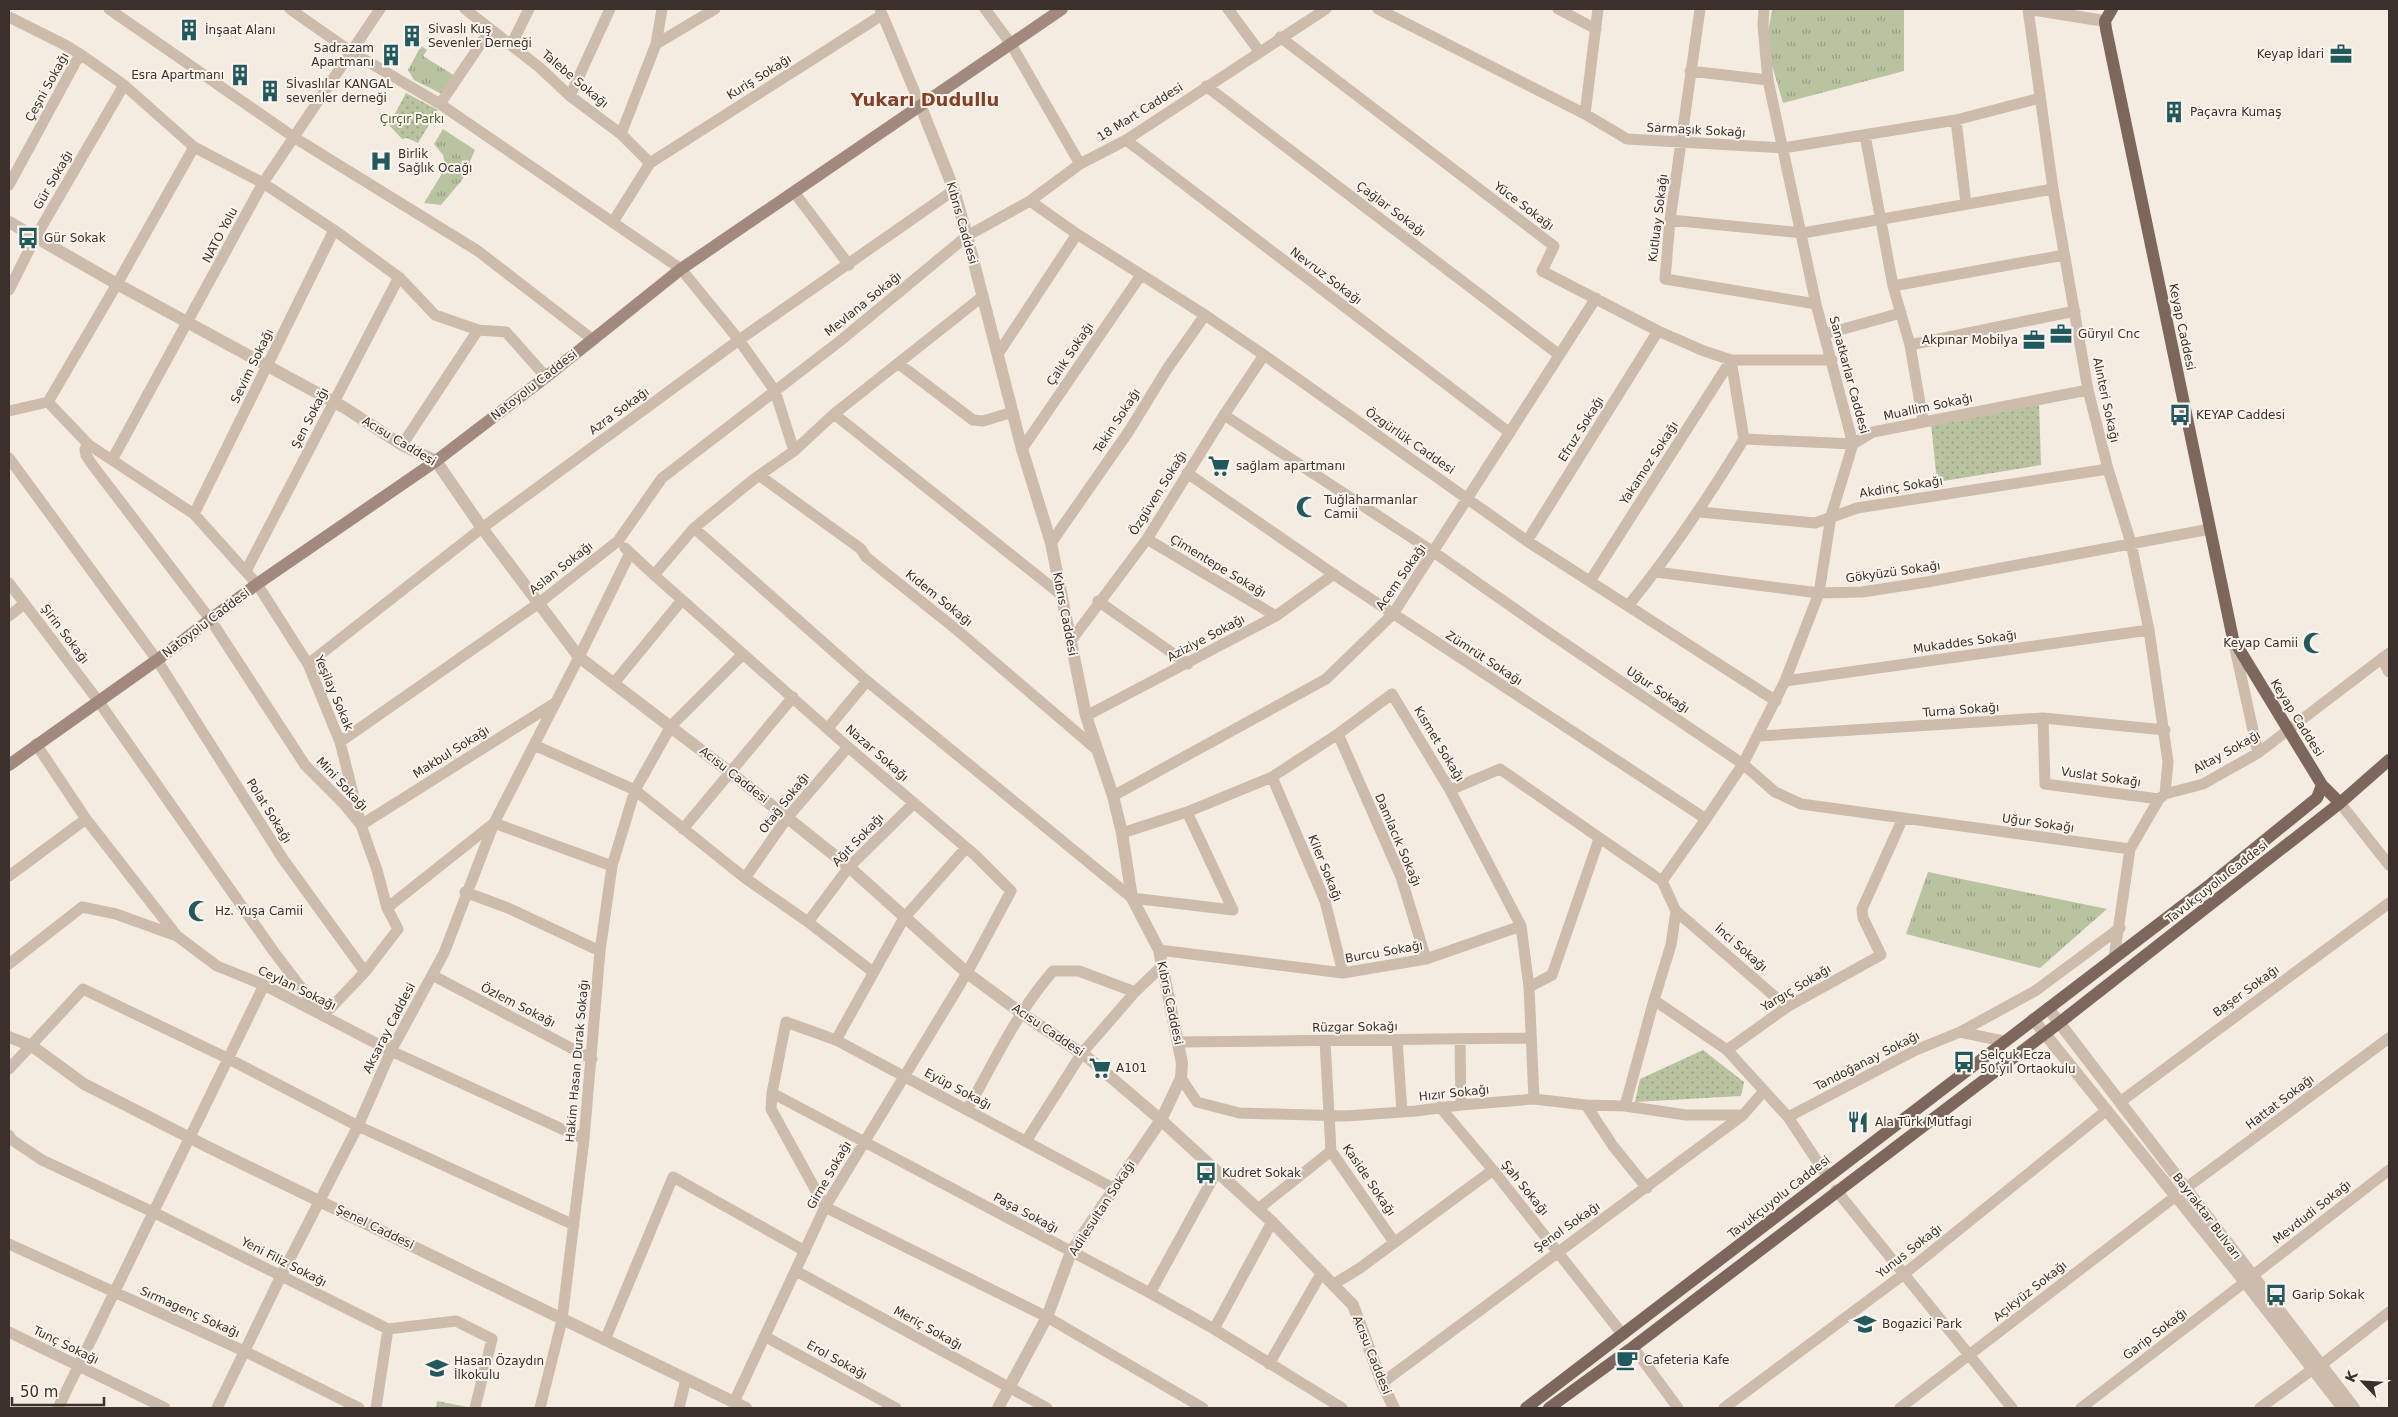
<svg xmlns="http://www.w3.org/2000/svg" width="2398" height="1417" viewBox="0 0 2398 1417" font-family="'DejaVu Sans',sans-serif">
	<defs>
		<pattern id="grass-tufts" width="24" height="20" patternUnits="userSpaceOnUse" patternTransform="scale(1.25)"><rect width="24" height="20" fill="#b8c4a0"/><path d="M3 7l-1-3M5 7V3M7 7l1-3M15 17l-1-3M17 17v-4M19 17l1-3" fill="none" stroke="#97a083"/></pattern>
		<pattern id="park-dots" width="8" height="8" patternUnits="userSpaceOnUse" patternTransform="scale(1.25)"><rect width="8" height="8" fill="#b8c4a0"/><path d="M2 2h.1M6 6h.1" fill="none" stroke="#97a083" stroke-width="1.8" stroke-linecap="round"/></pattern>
	</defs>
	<rect width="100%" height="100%" fill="#f4ebe1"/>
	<path fill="url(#grass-tufts)" d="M1772 9H1904V71L1783 103 1766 45Z
		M421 46 427 50 423 56 455 76 442 94 414 80 408 70Z
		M443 129 475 150 462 180 441 205 424 203 446 167 443 155 434 144Z
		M1928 872 2107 909 2040 968 1906 934Z"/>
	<path fill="url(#park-dots)" d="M406 93 438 110 418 143 407 138 402 139 389 125Z
		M2039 403 2041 465 1937 482 1931 424Z
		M1703 1050 1744 1082 1741 1096 1635 1102 1640 1079Z
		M437 1401 468 1407 436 1408Z"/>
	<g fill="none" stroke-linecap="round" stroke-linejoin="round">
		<path stroke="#cdbbac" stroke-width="11" d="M109 9 295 138 478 251 592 339
			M290 9 350 51 440 104 681 269 739 340 775 391 794 451
			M465 9 539 67 570 96 621 134
			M662 9 656 44 715 9
			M880 9 921 107
			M985 9 1011 44 1080 164
			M1228 9 1259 51
			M1378 9 1585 114 1627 139 1783 148 1956 120 2040 98
			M1558 9 1596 29
			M1700 9 1670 220 1665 279 1816 304
			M2028 9 2053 189 2088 390 2108 469 2131 543 2149 630 2168 762 2165 794
			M9 17 65 45 80 54 124 85 194 147 263 183 334 230 400 278 435 315 478 330 506 332 546 377
			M1280 37 1554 246 1542 271 1658 331 1704 351 1731 360H1832
			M511 45 529 9
			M1690 71 1768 80
			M1206 86 1558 354
			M570 96 610 9
			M440 104 490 30
			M1585 114 1598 9
			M1956 120 1966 204
			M1865 135 1893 286 1910 345 1923 421
			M1126 140 1510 433
			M650 163 882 15
			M9 185 80 54
			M794 192 849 265
			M1030 201 1077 234 1205 315 1264 355 1527 541 1776 701
			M1670 220 1803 233 2053 189
			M613 222 650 163 621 134 656 44
			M1893 286 2064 255
			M9 290 35 238 124 85
			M983 296 834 414 794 451 754 479 694 528 867 681 1132 898 1233 910 1187 812
			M1825 334 1901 313
			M1910 345 2075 311
			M998 354 1077 234
			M899 364 973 420 983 421 1013 412
			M9 411 48 402
			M834 414 1059 593
			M1224 415 1435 553 1542 628 1743 764 1775 792 1801 804 2130 849
			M1744 439 1853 444 1873 432 2088 390
			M89 445 112 460 263 183 380 9
			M402 445 478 330
			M1022 449 1141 275
			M9 458 157 660 283 859 365 972
			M112 460 194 514 257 584 308 664 340 742 361 825 555 703
			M1187 473 1345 582 1706 819 1662 881
			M760 476 861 549 866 557 957 630 1096 749
			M1700 512 1815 523 1857 508 2108 469
			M194 514 334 230
			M1147 539 1276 616
			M1527 541 1658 331
			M1051 543 1129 431 1167 369 1205 315
			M625 548 654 575 694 528
			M246 571 399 277
			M1656 572 1819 593 1862 592 1927 582 2210 529
			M654 575 848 747 975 855 1011 891 967 973 825 1207 734 1402
			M1590 581 1731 360
			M9 583 99 702 274 952 323 1016 365 972 398 929 387 908 377 870 361 825 344 804 305 765 210 619 91 463 86 455 85 449 89 445 48 402 117 284 194 147
			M1098 601 1188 664
			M1628 606C1672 552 1708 498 1744 439L1731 360
			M9 616 24 604
			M1070 642 1147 539 1224 415 1264 355
			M2234 644 2258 753
			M2382 658 2389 672
			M308 664 482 528 739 340 954 190
			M1785 681 2149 630
			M614 683 682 600
			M1086 716 1276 616 1334 574
			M2043 718 2045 784 2159 799
			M828 728 867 681
			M1338 734 1401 877 1426 959
			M1759 736 2043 718 2165 730
			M340 742 539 603 618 541 662 478 840 341 967 236 1030 201 1080 164 1126 140 1326 9
			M36 744 86 819 177 936
			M534 745 635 790 745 878 808 922 873 972
			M1272 777 1325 901 1343 973
			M1450 790 1500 769 1662 881 1676 911 1671 945 1654 1000 1727 1050 1788 1117 1827 1176
			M1113 796 1326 679 1393 614 1596 298
			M2340 803 2389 865
			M1706 819 1743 764 1785 681 1819 593 1831 516 1853 444 1816 304 1768 80 1763 26 1764 9
			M683 829 793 697
			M1122 833 1187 812 1272 777 1338 734 1392 694 1450 790 1521 926 1529 987 1534 1099
			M9 876 86 819
			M745 878 787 818 848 747
			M465 892 508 908 600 951
			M387 908 494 823 612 866
			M1676 911 1787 1007
			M808 922 849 867 913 804
			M1159 950 1343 973 1426 959 1521 926
			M2114 958 2130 849 2159 799 2165 794 2203 784 2258 753 2389 653
			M9 964 82 907 116 914 177 936 217 966 264 985 391 1051 584 1139
			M432 975 592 1059
			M1529 987 1552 975 1599 839
			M1960 1032 2003 1041
			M1460 1039 1461 1105
			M836 1040 904 918 966 848
			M1397 1040 1402 1112
			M1325 1041 1331 1151 1394 1242
			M1180 1042 1530 1038
			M1727 1050 1787 1007 1881 955 1863 918 1862 909 1903 818
			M9 1069 83 989 229 1059 358 1126 574 1225
			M1181 1078 1197 1102 1239 1113 1346 1116 1416 1111 1461 1105 1534 1099 1586 1105 1625 1106 1686 1115H1743
			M772 1093 1150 1293 1214 1329 1342 1408
			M2120 1102 2389 903
			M1586 1105 1613 1146 1647 1188
			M1625 1106 1654 1000
			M1440 1107 1493 1170 1623 1335
			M967 1110C994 1062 1017 1012 1053 971H1079L1135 992
			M1788 1117 1916 1050 1960 1032 2035 991 2120 928
			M9 1135 12 1140 42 1160 153 1212 388 1329 456 1321 492 1339 475 1408
			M1026 1141 1082 1053 1135 992 1162 966
			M1113 1188 836 1040 786 1022 772 1093 771 1109 825 1207 1047 1317 1203 1408
			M2186 1188 2389 1038
			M1836 1190 2012 1408
			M1258 1209 1331 1151
			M9 1244 246 1352 359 1408
			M796 1271 1047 1408
			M2252 1276 2389 1170
			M1334 1284 1360 1268 1493 1170
			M1150 1293 1217 1171
			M1214 1329 1272 1222
			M9 1332 165 1408
			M766 1337 896 1408
			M605 1340 673 1177 805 1251
			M1633 1347 1678 1408
			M1269 1364 1322 1272
			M2321 1365 2389 1312
			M1382 1383 1743 1115 1764 1091
			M58 1408 264 985
			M217 1408 281 1276 358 1126 391 1051 444 953 494 823 579 657 630 553
			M376 1408 388 1329
			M540 1408 562 1320 584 1139 600 951 612 866 635 790 671 726 743 654
			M679 1408 686 1379
			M1724 1408 1904 1274 2107 1110
			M1900 1408 2176 1196
			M2081 1408 2245 1282
			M2260 1408 2313 1369"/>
		<path stroke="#cdbbac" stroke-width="12" d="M2029 9 2105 21
			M921 107 954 190 967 236 1022 449 1051 543 1086 716 1113 796 1122 833 1132 898 1159 950 1182 1063 1181 1078 1161 1120 1071 1252 1047 1317 998 1408
			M9 222 117 284 345 408 402 445 436 461 482 528 579 657 731 773 849 867 967 973 1021 1013 1087 1057 1161 1120 1272 1222 1353 1305 1382 1383 1394 1408
			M2048 1008 2354 1408
			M2033 1019 2245 1282 2343 1408
			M9 1037 32 1046 84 1084 210 1148 746 1408"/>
		<path stroke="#a18a7d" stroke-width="12" d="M9 765 157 660 257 584 436 461 546 377 681 269 1062 9"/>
		<path stroke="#7d675c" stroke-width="12" d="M2112 9 2105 21 2106 29 2233 639 2322 785 2340 803
			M1526 1408 2211 884 2317 798 2322 785
			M1549 1408 1633 1347 2059 1023 2340 803 2389 760"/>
	</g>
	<defs>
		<g id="building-bare" transform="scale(1.725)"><path d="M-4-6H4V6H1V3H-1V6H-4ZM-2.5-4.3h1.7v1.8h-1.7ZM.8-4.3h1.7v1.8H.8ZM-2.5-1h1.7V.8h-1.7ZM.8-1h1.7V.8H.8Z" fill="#1f5a5e" stroke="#fbf5ee" stroke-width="2.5" paint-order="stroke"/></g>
		<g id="office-bare" transform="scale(1.725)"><path d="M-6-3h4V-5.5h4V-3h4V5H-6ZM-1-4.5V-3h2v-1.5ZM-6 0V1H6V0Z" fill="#1f5a5e" stroke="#fbf5ee" stroke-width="2.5" paint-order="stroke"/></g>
		<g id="hospital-bare" transform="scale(1.725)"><path d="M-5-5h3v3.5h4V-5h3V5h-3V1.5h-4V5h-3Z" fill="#1f5a5e" stroke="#fbf5ee" stroke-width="2.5" paint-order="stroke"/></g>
		<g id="bus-bare" transform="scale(1.725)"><path d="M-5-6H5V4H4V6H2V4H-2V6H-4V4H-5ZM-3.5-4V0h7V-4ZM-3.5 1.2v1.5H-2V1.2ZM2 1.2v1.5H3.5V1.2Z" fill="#1f5a5e" stroke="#fbf5ee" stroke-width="2.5" paint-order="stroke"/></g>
		<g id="supermarket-bare" transform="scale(1.725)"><path d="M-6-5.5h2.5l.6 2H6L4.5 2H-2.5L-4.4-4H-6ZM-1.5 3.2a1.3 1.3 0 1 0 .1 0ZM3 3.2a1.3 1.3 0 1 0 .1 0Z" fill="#1f5a5e" stroke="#fbf5ee" stroke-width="2.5" paint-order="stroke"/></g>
		<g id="mosque-bare" transform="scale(1.725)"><path d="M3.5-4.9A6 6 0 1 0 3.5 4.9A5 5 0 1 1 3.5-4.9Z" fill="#1f5a5e" stroke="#fbf5ee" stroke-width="2.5" paint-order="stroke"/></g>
		<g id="restaurant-bare" transform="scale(1.725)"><path d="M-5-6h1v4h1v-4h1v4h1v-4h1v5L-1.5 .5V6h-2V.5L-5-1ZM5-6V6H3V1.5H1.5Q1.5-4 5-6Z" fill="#1f5a5e" stroke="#fbf5ee" stroke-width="2.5" paint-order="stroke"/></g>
		<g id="school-bare" transform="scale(1.725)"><path d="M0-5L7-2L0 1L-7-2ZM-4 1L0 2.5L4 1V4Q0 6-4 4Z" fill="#1f5a5e" stroke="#fbf5ee" stroke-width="2.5" paint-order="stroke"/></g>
		<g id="cafe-bare" transform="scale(1.725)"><path d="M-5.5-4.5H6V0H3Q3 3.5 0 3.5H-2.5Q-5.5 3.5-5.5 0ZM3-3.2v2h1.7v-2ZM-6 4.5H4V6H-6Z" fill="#1f5a5e" stroke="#fbf5ee" stroke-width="2.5" paint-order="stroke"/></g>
	</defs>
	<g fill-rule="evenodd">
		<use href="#building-bare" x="189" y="30"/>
		<use href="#building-bare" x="412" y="36"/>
		<use href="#office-bare" x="2341" y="54"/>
		<use href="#building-bare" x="391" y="55"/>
		<use href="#building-bare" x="240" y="75"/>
		<use href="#building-bare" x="270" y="91"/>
		<use href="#building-bare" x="2174" y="112"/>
		<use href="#hospital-bare" x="381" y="161"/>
		<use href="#bus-bare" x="28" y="238"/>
		<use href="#office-bare" x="2061" y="334"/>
		<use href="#office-bare" x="2034" y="340"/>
		<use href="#bus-bare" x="2180" y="415"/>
		<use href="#supermarket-bare" x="1219" y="466"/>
		<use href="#mosque-bare" x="1307" y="507"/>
		<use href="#mosque-bare" x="2314" y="643"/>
		<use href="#mosque-bare" x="199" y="911"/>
		<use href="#bus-bare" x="1964" y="1062"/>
		<use href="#supermarket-bare" x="1100" y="1068"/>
		<use href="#restaurant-bare" x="1858" y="1122"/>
		<use href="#bus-bare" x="1206" y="1173"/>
		<use href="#bus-bare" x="2276" y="1295"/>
		<use href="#school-bare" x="1865" y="1324"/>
		<use href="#cafe-bare" x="1627" y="1360"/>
		<use href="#school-bare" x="437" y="1368"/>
	</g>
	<g text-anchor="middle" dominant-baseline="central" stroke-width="4" stroke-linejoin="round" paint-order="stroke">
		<g font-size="12" fill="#3b302b" stroke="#fbf5ee" text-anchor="start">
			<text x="428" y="29">Sivaslı Kuş<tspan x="428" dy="14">Sevenler Derneği</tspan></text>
			<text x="205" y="30">İnşaat Alanı</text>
			<text x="374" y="48" text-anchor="end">Sadrazam<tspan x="374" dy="14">Apartmanı</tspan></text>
			<text x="2324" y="54" text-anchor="end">Keyap İdari</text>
			<text x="224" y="75" text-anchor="end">Esra Apartmanı</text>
			<text x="286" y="84">Sİvaslılar KANGAL<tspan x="286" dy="14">sevenler derneği</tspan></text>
			<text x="2190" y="112">Paçavra Kumaş</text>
			<text x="398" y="154">Birlik<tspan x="398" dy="14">Sağlık Ocağı</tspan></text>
			<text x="44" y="238">Gür Sokak</text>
			<text x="2078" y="334">Güryıl Cnc</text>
			<text x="2018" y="340" text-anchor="end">Akpınar Mobilya</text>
			<text x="2196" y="415">KEYAP Caddesi</text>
			<text x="1236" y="466">sağlam apartmanı</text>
			<text x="1324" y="500">Tuğlaharmanlar<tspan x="1324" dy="14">Camii</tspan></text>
			<text x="2298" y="643" text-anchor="end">Keyap Camii</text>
			<text x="215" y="911">Hz. Yuşa Camii</text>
			<text x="1980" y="1055">Selçuk Ecza<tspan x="1980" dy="14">50.yıl Ortaokulu</tspan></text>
			<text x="1116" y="1068">A101</text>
			<text x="1875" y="1122">Ala Türk Mutfagi</text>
			<text x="1222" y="1173">Kudret Sokak</text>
			<text x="2292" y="1295">Garip Sokak</text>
			<text x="1882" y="1324">Bogazici Park</text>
			<text x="1644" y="1360">Cafeteria Kafe</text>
			<text x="454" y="1361">Hasan Özaydın<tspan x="454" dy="14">İlkokulu</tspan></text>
		</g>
		<g font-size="12" fill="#3b302b" stroke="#fbf5ee">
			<text transform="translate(759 77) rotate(-32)">Kuriş Sokağı</text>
			<text transform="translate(575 79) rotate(40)">Talebe Sokağı</text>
			<text transform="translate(47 87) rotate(-61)">Çeşni Sokağı</text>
			<text transform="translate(1140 112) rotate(-32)">18 Mart Caddesi</text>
			<text transform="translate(1696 130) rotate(3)">Sarmaşık Sokağı</text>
			<text transform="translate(53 180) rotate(-60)">Gür Sokağı</text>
			<text transform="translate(1524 206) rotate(37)">Yüce Sokağı</text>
			<text transform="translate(1391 209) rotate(37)">Çağlar Sokağı</text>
			<text transform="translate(1658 218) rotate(-83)">Kutluay Sokağı</text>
			<text transform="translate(962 223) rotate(74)">Kıbrıs Caddesi</text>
			<text transform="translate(220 235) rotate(-62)">NATO Yolu</text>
			<text transform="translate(1326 276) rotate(37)">Nevruz Sokağı</text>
			<text transform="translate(863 304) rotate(-39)">Mevlana Sokağı</text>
			<text transform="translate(2182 327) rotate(78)">Keyap Caddesi</text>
			<text transform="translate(1070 354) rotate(-56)">Çalık Sokağı</text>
			<text transform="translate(252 366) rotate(-64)">Sevim Sokağı</text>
			<text transform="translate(1849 375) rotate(75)">Sanatkarlar Caddesi</text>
			<text transform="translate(534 385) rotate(-38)">Natoyolu Caddesi</text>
			<text transform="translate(2106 400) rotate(78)">Alınteri Sokağı</text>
			<text transform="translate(1928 407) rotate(-12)">Muallim Sokağı</text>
			<text transform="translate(619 411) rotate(-36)">Azra Sokağı</text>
			<text transform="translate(310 418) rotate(-63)">Şen Sokağı</text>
			<text transform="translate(1117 421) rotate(-57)">Tekin Sokağı</text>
			<text transform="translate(1581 429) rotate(-58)">Efruz Sokağı</text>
			<text transform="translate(399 441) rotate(31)">Acısu Caddesi</text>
			<text transform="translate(1410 441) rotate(35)">Özgürlük Caddesi</text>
			<text transform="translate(1649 463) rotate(-57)">Yakamoz Sokağı</text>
			<text transform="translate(1901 487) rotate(-9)">Akdinç Sokağı</text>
			<text transform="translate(1158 493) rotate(-58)">Özgüven Sokağı</text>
			<text transform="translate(1218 566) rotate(31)">Çimentepe Sokağı</text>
			<text transform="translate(561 568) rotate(-38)">Aslan Sokağı</text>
			<text transform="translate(1893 572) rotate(-8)">Gökyüzü Sokağı</text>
			<text transform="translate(1401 577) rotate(-55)">Acem Sokağı</text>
			<text transform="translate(939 598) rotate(39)">Kıdem Sokağı</text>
			<text transform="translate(1065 614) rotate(79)">Kıbrıs Caddesi</text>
			<text transform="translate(206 623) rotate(-37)">Natoyolu Caddesi</text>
			<text transform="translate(65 634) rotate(53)">Şirin Sokağı</text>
			<text transform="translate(1206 638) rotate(-28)">Aziziye Sokağı</text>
			<text transform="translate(1965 642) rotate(-8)">Mukaddes Sokağı</text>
			<text transform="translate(1484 658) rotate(33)">Zümrüt Sokağı</text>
			<text transform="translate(1658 690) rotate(34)">Uğur Sokağı</text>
			<text transform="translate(334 693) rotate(67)">Yeşilay Sokak</text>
			<text transform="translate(1961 710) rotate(-4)">Turna Sokağı</text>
			<text transform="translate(2297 718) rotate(58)">Keyap Caddesi</text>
			<text transform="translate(1439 744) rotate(59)">Kısmet Sokağı</text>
			<text transform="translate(451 752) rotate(-32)">Makbul Sokağı</text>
			<text transform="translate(2227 752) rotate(-29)">Altay Sokağı</text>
			<text transform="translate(877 753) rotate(41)">Nazar Sokağı</text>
			<text transform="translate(734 775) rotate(38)">Acısu Caddesi</text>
			<text transform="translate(2101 777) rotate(8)">Vuslat Sokağı</text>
			<text transform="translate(342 784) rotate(47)">Mini Sokağı</text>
			<text transform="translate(784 803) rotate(-52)">Otağ Sokağı</text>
			<text transform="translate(269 811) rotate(58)">Polat Sokağı</text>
			<text transform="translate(2038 823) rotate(8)">Uğur Sokağı</text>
			<text transform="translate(858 840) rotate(-46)">Ağıt Sokağı</text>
			<text transform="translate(1398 840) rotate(67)">Damlacık Sokağı</text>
			<text transform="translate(1325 868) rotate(68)">Kiler Sokağı</text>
			<text transform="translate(2217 882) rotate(-38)">Tavukçuyolu Caddesi</text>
			<text transform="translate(1741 948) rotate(41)">İnci Sokağı</text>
			<text transform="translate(1384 952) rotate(-10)">Burcu Sokağı</text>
			<text transform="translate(297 988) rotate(26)">Ceylan Sokağı</text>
			<text transform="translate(1796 988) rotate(-31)">Yargıç Sokağı</text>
			<text transform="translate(2246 991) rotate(-36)">Başer Sokağı</text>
			<text transform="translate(1170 1003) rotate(78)">Kıbrıs Caddesi</text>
			<text transform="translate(518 1005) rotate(27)">Özlem Sokağı</text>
			<text transform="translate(1355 1027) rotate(-1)">Rüzgar Sokağı</text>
			<text transform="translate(389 1028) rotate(-63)">Aksaray Caddesi</text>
			<text transform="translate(1048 1030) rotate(34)">Acısu Caddesi</text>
			<text transform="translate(577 1061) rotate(-85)">Hakim Hasan Durak Sokağı</text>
			<text transform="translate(1867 1061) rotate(-27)">Tandoğanay Sokağı</text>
			<text transform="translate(958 1089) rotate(28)">Eyüp Sokağı</text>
			<text transform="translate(1454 1093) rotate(-6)">Hızır Sokağı</text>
			<text transform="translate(2280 1102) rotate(-37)">Hattat Sokağı</text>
			<text transform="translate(829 1175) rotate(-60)">Girne Sokağı</text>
			<text transform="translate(1369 1180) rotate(56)">Kaside Sokağı</text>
			<text transform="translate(1525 1188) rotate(51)">Şah Sokağı</text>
			<text transform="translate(1779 1197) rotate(-38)">Tavukçuyolu Caddesi</text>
			<text transform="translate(1102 1208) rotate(-57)">Adilesultan Sokağı</text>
			<text transform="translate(2312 1212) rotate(-38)">Mevdudi Sokağı</text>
			<text transform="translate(1026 1213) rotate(28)">Paşa Sokağı</text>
			<text transform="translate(2207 1216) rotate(53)">Bayraktar Bulvarı</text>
			<text transform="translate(375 1227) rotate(26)">Şenel Caddesi</text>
			<text transform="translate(1567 1227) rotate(-35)">Şenol Sokağı</text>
			<text transform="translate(1909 1251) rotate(-38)">Yunus Sokağı</text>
			<text transform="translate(284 1262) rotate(27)">Yeni Filiz Sokağı</text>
			<text transform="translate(2030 1291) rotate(-38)">Açıkyüz Sokağı</text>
			<text transform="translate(190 1312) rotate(24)">Sırmagenç Sokağı</text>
			<text transform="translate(928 1328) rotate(29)">Meriç Sokağı</text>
			<text transform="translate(2155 1334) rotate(-37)">Garip Sokağı</text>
			<text transform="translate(66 1345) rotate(26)">Tunç Sokağı</text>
			<text transform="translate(1372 1355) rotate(68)">Acısu Caddesi</text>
			<text transform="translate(837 1360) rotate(29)">Erol Sokağı</text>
		</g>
		<g font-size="12" fill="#4a5a2e" stroke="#fbf5ee">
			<text x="412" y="119">Çırçır Parkı</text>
		</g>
		<g font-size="18" font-weight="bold" fill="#8c3b22" stroke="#fbf5ee">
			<text x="925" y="99">Yukarı Dudullu</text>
		</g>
	</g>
	<rect width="2398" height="1417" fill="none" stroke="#3b302b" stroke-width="20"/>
	<g transform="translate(2363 1382) rotate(295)" stroke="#fbf5ee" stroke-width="4" paint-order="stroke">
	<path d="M0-4L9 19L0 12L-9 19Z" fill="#3b302b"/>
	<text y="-8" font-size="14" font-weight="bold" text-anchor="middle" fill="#3b302b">K</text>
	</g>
	<path d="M12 1397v8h92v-8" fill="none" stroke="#3b302b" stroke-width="2.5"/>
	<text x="20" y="1397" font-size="15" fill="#3b302b" stroke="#fbf5ee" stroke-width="4" paint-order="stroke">50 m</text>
</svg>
